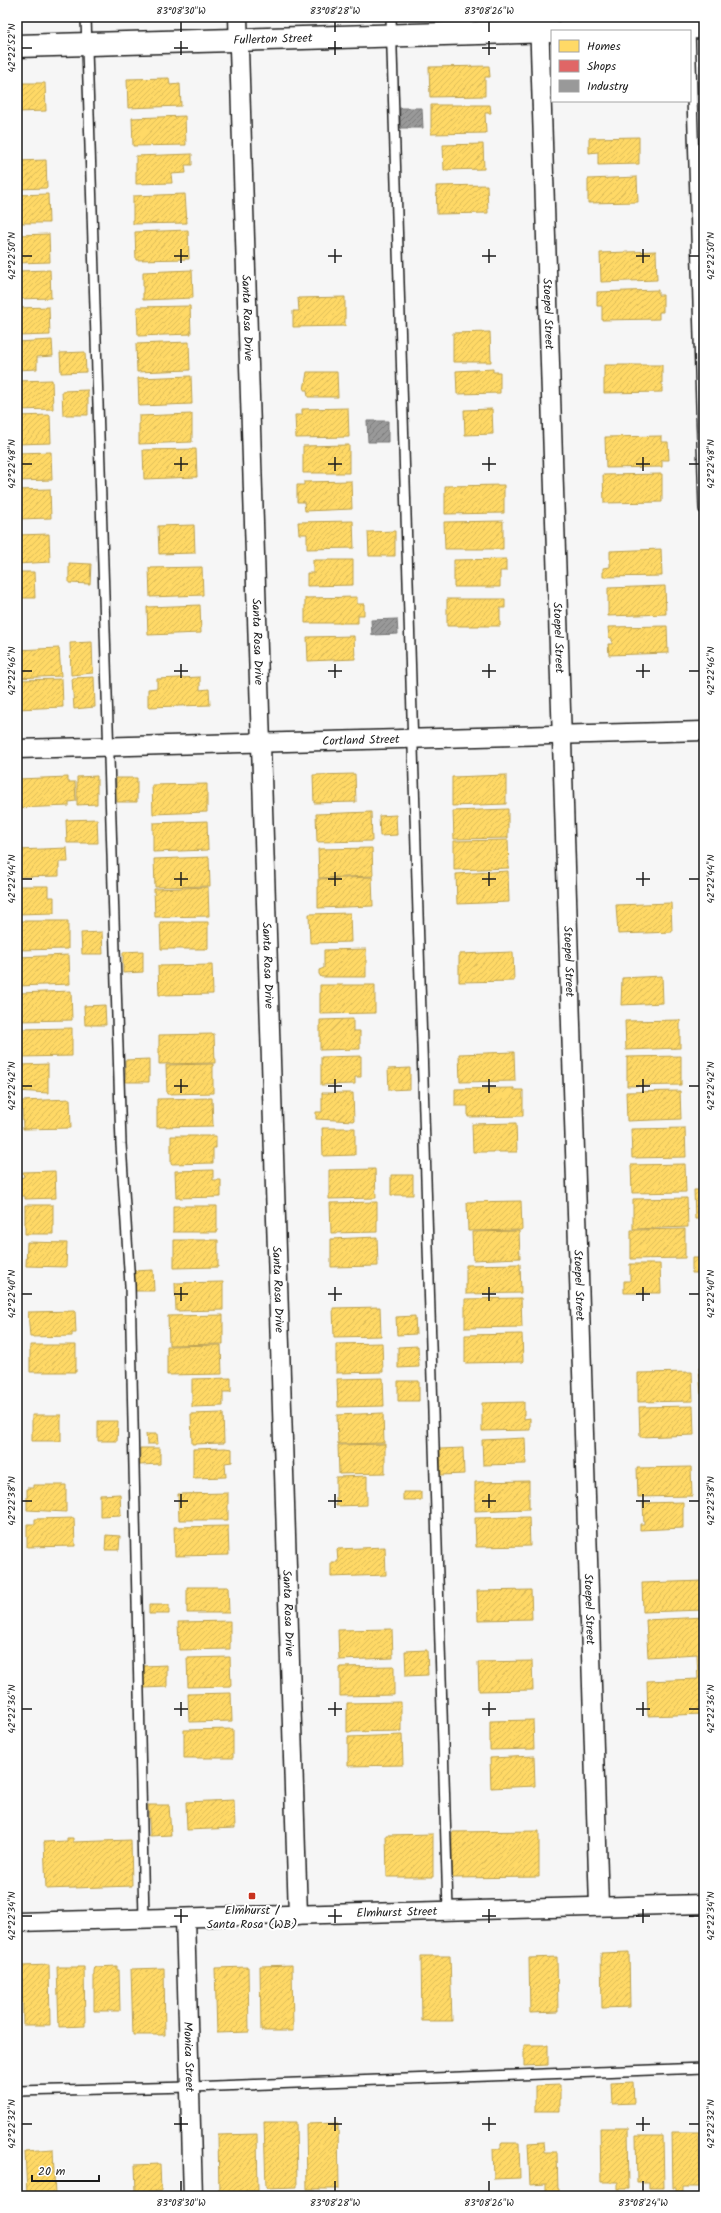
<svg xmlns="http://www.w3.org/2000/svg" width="721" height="2213" viewBox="0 0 721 2213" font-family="Kalam,sans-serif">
	<defs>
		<pattern id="homes-hatch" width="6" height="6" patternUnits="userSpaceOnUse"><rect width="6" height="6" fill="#ffd966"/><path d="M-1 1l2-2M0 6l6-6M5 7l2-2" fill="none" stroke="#daba58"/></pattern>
		<pattern id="shops-hatch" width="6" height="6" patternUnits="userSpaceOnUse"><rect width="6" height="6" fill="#e06666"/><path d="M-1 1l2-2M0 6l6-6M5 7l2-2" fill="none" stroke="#b55353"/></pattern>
		<pattern id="industry-hatch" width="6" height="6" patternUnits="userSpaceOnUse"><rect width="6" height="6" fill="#999"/><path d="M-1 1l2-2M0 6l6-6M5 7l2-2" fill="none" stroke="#7c7c7c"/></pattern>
	</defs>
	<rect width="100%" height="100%" fill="#f6f6f6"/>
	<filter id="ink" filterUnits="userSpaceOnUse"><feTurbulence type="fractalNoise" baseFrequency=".025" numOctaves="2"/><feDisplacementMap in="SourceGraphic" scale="8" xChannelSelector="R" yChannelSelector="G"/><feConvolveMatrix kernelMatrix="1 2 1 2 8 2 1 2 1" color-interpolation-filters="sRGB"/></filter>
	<g filter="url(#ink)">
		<path fill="#e6e6e6" d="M698 65H704V247Z"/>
		<path fill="url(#homes-hatch)" stroke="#bba050" d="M489 66 490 77H485V96L430 97 429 67Z
			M169 78 170 85 180 84 181 106 128 108 127 79Z
			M17 83H45L46 111 17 112Z
			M431 105H490L491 113H485L486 133 431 134Z
			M185 116 186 145 133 146 132 118Z
			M639 137V164L598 165V152L589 153V138Z
			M483 144 484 169 444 170 443 145Z
			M192 154V165H185L186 173 171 174 172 183 136 184V156Z
			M46 160 47 188 17 189V161Z
			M637 177 638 202 588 203V179Z
			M487 185 488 213 437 214 436 186Z
			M48 194 49 223H17V195Z
			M185 194 187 223 133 224V196Z
			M188 230 189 259 136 260 135 232Z
			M49 234 50 262 17 263V235Z
			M656 251 657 280 601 282 600 253Z
			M50 270 51 298 17 299V271Z
			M192 270 193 298 143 300V272Z
			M658 290V295H663V312H659V319L602 320V306H597V292Z
			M345 297V326L293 327V311H299L298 298Z
			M190 306 191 334 138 336 137 307Z
			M49 307 50 335 17 336V308Z
			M490 332 491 362H453V333Z
			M52 340 53 356 37 357V369L17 370V342Z
			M189 342 190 370 137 372 136 344Z
			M85 352 86 372 61 373 60 353Z
			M604 365H662V392L604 393Z
			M493 369V372H500V393L457 394 456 371Z
			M307 372H337L338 397H308L307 390H304Z
			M191 376 192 404 139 406 138 378Z
			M52 380 53 409 17 410V381Z
			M88 390V415H63L62 391Z
			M348 408 349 437 296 438 295 415H302V409Z
			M492 409 493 434 465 435 464 410Z
			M192 414V442L139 444V416Z
			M50 415 51 443 17 444V416Z
			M661 436V442H668L669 460H662V467L606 468 605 437Z
			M349 445V473H303V446Z
			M196 449 197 477 144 479 143 450Z
			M51 452 52 480 17 481V453Z
			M662 474V502L604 503 603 475Z
			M351 481 352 509 305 511 304 502H297V485H304V482Z
			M504 485V513L445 514V486Z
			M50 489 51 518 17 519V490Z
			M353 521 354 548 307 549V534H299L298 522Z
			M503 521V549H445L444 522Z
			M194 525 195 553 159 554 158 526Z
			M395 531V556H369L368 532Z
			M49 534 50 562 17 564V535Z
			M661 549 662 576 603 577V568L610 567V551Z
			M506 559V571H500V587H454V560Z
			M313 560H353V585L307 586V573H313Z
			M69 563 91 564 90 584 69 583Z
			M202 567 203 595 150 597 149 568Z
			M17 572H34L35 598H17Z
			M665 586 666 614 608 616V588Z
			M357 597V604H364V615H358V623H305V598Z
			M447 599H505V608H500V626H447Z
			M200 605 201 633 148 635 147 607Z
			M667 626 668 653 609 655 608 644H612V638H609L608 627Z
			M354 636 355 659 308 661 307 637Z
			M92 642 93 673 71 675 70 643Z
			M59 648 61 676 17 678V650Z
			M94 677 95 707 74 709 72 678Z
			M200 677V690L209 689 210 705 148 707V689L157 688V679Z
			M62 679 63 707 17 709V680Z
			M355 774 356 802 314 803 313 775Z
			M506 775V804L452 806V777Z
			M97 776V804L77 805V777Z
			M68 777V782H75L76 801 69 802V806L17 808V779Z
			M116 778H137V802H117Z
			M207 784V812L153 814 152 785Z
			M508 809V838L454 839 453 811Z
			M371 812 372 841 317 842 316 814Z
			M396 815 397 835 380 836 379 816Z
			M97 819 98 843H67L66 820Z
			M207 821 208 850 153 852V823Z
			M508 840 509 868 454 870V841Z
			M67 848 68 862H59V876L17 877V850Z
			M372 848 373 876 319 878 318 849Z
			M209 857 210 886 155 887 154 859Z
			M508 871 509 902 457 904 456 874Z
			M372 877 373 906 318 908V879Z
			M17 886H48V897H54V913L17 914Z
			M208 887 209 916 155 917 154 889Z
			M671 903 672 932 618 934 616 905Z
			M350 913 351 942 310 943 309 914Z
			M17 921H68V949L17 950Z
			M160 922H208V949H161Z
			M102 932 103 954H82L81 933Z
			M366 949V977H321L319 974V970L324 968V950Z
			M143 951V972L123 973V952Z
			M513 952 514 981 459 982V954Z
			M69 955 70 984 18 986V957Z
			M212 965 213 994 159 995 158 966Z
			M662 976 663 1003 621 1005 622 978Z
			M320 985H375V1013L320 1014Z
			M71 991 72 1020 19 1021V1011H17L19 993Z
			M105 1005 106 1025H85L84 1006Z
			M353 1019V1031H360V1049L320 1050V1020Z
			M680 1020V1048L626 1050 625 1021Z
			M72 1028V1056L20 1057V1029Z
			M214 1034 215 1063 159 1064V1035Z
			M514 1052 515 1081 460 1082 459 1054Z
			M361 1056V1077H355V1084L321 1085V1057Z
			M681 1056V1085L627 1086V1057Z
			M149 1059V1082H126L125 1060Z
			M48 1064V1093L17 1091V1081H21V1065Z
			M213 1064V1093L167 1094 166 1065Z
			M410 1068V1089L389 1090 388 1069Z
			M514 1088V1090H523V1116L468 1117V1106H455V1089Z
			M680 1091 681 1119 627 1121 626 1092Z
			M322 1093H353L354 1121 316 1119V1112H322Z
			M212 1098 213 1126 157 1127V1099Z
			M70 1099 71 1128 23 1129 22 1101Z
			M516 1123 517 1152H473L472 1124Z
			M322 1128H355V1155L323 1156Z
			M685 1128 686 1157 632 1158 631 1129Z
			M171 1136H216V1148H213V1163L171 1164Z
			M685 1164 686 1192 632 1193 631 1165Z
			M375 1169 376 1198 329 1199V1170Z
			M213 1170V1180H221V1197L176 1198 175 1171Z
			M55 1171 56 1198 25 1199V1196H17L18 1178 24 1177 23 1172Z
			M391 1175H413V1195H391Z
			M694 1190H704V1219H695Z
			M687 1198 688 1227 633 1229V1199Z
			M521 1201 522 1230 468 1231 467 1202Z
			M377 1202V1232L331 1233 330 1203Z
			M25 1205H53V1234H25Z
			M173 1206H217V1232H173Z
			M685 1229V1258L631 1259V1230Z
			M519 1231 520 1258 473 1260 472 1232Z
			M377 1237 378 1266 331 1267V1239Z
			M174 1240H218V1267L174 1268Z
			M27 1242 67 1243 66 1267 26 1266Z
			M692 1258H704V1273H692Z
			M520 1264 521 1293 466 1294V1265Z
			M630 1264H660L661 1293H624V1281H630Z
			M153 1270 154 1291H133V1271Z
			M223 1282V1310L176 1311 175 1283Z
			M521 1298 522 1327 465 1328V1299Z
			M380 1307 381 1336 334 1337 333 1308Z
			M75 1311 76 1333H72V1336L30 1337 28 1312Z
			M223 1315V1344L169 1345 168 1316Z
			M415 1316 416 1334 397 1335 396 1317Z
			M522 1334 523 1362 465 1363V1335Z
			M382 1343 383 1372 336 1373V1344Z
			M30 1345H76V1372H30Z
			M221 1345 222 1374 167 1375V1346Z
			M418 1346 419 1367 398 1368V1347Z
			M704 1366V1393L701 1394 699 1367Z
			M692 1372 693 1401 638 1402V1373Z
			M231 1378V1392H223V1406L192 1407V1379Z
			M383 1378 384 1406 338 1407 337 1379Z
			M398 1381H419V1401H398Z
			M524 1402V1419L530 1418V1430L482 1431V1403Z
			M693 1406 694 1435 640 1437 639 1407Z
			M223 1413 224 1443 192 1444 191 1414Z
			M383 1413 384 1443 338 1444 337 1415Z
			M32 1415H61V1441H32Z
			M98 1421H118L117 1441H98Z
			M146 1434H157L158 1444H147Z
			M525 1438 526 1464 483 1465 482 1440Z
			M385 1444V1473L339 1474 338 1445Z
			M140 1448H160V1464L140 1465Z
			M225 1448 232 1449V1462L225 1463 226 1477 193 1478V1449Z
			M463 1448 464 1474 441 1475 440 1449Z
			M691 1467 692 1496 638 1497 637 1468Z
			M367 1476V1505L336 1506V1477Z
			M529 1481V1509L475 1511V1482Z
			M33 1485H66V1512L27 1510V1488H33Z
			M403 1492H421V1500H403Z
			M228 1493V1520H179L178 1494Z
			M120 1494 121 1515 100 1516V1495Z
			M683 1502V1528L640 1530V1524H644L643 1503Z
			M529 1517 530 1546 476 1547 475 1518Z
			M74 1518 75 1546 27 1547V1524H35V1519Z
			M228 1526 229 1555 175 1556 174 1527Z
			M106 1535 120 1536 119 1550H105Z
			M385 1547 386 1575 331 1577V1562H338L337 1549Z
			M704 1581V1610L643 1612 642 1583Z
			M187 1587H228L229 1613H187Z
			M531 1590 532 1619 478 1620 477 1591Z
			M149 1605H169V1614H149Z
			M704 1617V1714L648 1716 647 1681 698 1679 697 1654 648 1657 646 1620Z
			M230 1621V1649L179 1650 178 1622Z
			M392 1629 393 1658 339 1660 338 1630Z
			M427 1650 428 1675 406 1676 405 1651Z
			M230 1657 231 1686 188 1687 187 1658Z
			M532 1661 533 1690 479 1691 478 1662Z
			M167 1665V1687L144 1688 143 1666Z
			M394 1666V1695L340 1696V1667Z
			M231 1693 232 1721 189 1722 188 1694Z
			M401 1702V1731L347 1732V1703Z
			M533 1720 534 1749 490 1750V1721Z
			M233 1729V1758H184V1730Z
			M402 1735 403 1765 348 1766V1737Z
			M534 1756 535 1786 491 1788 490 1758Z
			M234 1800 235 1828 187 1830 186 1802Z
			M148 1805H169L171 1835 150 1836Z
			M539 1831V1877L452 1878V1832Z
			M433 1834V1877H387L386 1835Z
			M67 1838H73V1842L131 1840 132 1886 46 1889 44 1842 67 1841Z
			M629 1952 630 2007 602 2008 601 1953Z
			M421 1956H450L452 2021H422Z
			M557 1957 558 2012 530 2013 529 1958Z
			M49 1965 50 2025H23L22 1966Z
			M292 1965 293 2031H261L260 1966Z
			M117 1966V1970H119L120 2011H94V1971L95 1967Z
			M57 1967H84L85 2026 59 2027Z
			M248 1967 249 2032 217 2033 215 1968Z
			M164 1968 165 2035H133L131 1969Z
			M524 2045H548V2065L524 2066Z
			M633 2082 634 2103 612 2104 611 2083Z
			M560 2085V2111H535V2086Z
			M264 2122H296L297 2187 266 2188Z
			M338 2123 339 2189H307L306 2124Z
			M600 2128H628L629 2189H618V2182H601Z
			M672 2132H699L700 2187H683V2192H676V2188H673Z
			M257 2134 258 2191H246V2196H232L231 2192 219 2193 218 2135Z
			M636 2136H663L664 2188H649V2182H637Z
			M543 2142 544 2152H557L558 2192H546V2184L530 2185 528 2143Z
			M501 2143H519L520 2178 494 2179 493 2149H501Z
			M53 2149 55 2196H47V2194L27 2195 25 2151Z
			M160 2164 161 2191 136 2192 135 2165Z
			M17 2165H18V2196H17Z"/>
		<path fill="url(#shops-hatch)" stroke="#a55050" d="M702 65H704V85H702Z"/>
		<path fill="url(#industry-hatch)" stroke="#747474" d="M400 108H422L423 128H400Z
			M367 421H388V442H368Z
			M397 619 398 634 372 635 371 620Z"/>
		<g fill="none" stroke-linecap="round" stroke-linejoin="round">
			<g stroke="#1c1c1c" stroke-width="12">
				<path id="lane" d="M86 17 121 1144 130 1285 144 1919
					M391 17 448 1910
					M690 27 704 509
					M17 2091 190 2087 704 2068"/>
			</g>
			<g stroke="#1c1c1c" stroke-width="21">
				<g id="street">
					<path id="s1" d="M238 17 298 1915"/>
					<path id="s2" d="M539 17 599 1906"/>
					<path id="s3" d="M17 749 704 731"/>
					<path id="s4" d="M185 1918 193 2196"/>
					<path id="s5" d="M17 1922 704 1904"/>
				</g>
			</g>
			<g stroke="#1c1c1c" stroke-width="25">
				<g id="secondary">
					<path d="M565 31 704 27"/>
					<path id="s6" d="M17 46 552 31"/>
				</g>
			</g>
			<use href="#lane" stroke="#fff" stroke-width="9"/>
			<use href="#street" stroke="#fff" stroke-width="18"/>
			<use href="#secondary" stroke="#fff" stroke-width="22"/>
		</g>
	</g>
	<path fill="none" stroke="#1c1c1c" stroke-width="1.5" d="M181 22V32M335 22V32M489 22V32M181 41V55M335 41V55M489 41V55M22 48H32M174 48H188M328 48H342M482 48H496M181 249V263M335 249V263M489 249V263M643 249V263M22 256H32M174 256H188M328 256H342M482 256H496M636 256H650M689 256H699M181 457V471M335 457V471M489 457V471M643 457V471M22 464H32M174 464H188M328 464H342M482 464H496M636 464H650M689 464H699M181 664V678M335 664V678M489 664V678M643 664V678M22 671H32M174 671H188M328 671H342M482 671H496M636 671H650M689 671H699M181 872V886M335 872V886M489 872V886M643 872V886M22 879H32M174 879H188M328 879H342M482 879H496M636 879H650M689 879H699M181 1079V1093M335 1079V1093M489 1079V1093M643 1079V1093M22 1086H32M174 1086H188M328 1086H342M482 1086H496M636 1086H650M689 1086H699M181 1287V1301M335 1287V1301M489 1287V1301M643 1287V1301M22 1294H32M174 1294H188M328 1294H342M482 1294H496M636 1294H650M689 1294H699M181 1494V1508M335 1494V1508M489 1494V1508M643 1494V1508M22 1501H32M174 1501H188M328 1501H342M482 1501H496M636 1501H650M689 1501H699M181 1702V1716M335 1702V1716M489 1702V1716M643 1702V1716M22 1709H32M174 1709H188M328 1709H342M482 1709H496M636 1709H650M689 1709H699M181 1909V1923M335 1909V1923M489 1909V1923M643 1909V1923M22 1916H32M174 1916H188M328 1916H342M482 1916H496M636 1916H650M689 1916H699M181 2117V2131M335 2117V2131M489 2117V2131M643 2117V2131M22 2124H32M174 2124H188M328 2124H342M482 2124H496M636 2124H650M689 2124H699M181 2181V2191M335 2181V2191M489 2181V2191M643 2181V2191"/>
	<rect fill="#c8321e" stroke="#fff" stroke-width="1.5" x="248" y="1892" width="8" height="8" rx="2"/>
	<g text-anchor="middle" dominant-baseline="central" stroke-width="4" stroke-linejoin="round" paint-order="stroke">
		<g font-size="12" fill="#1c1c1c" stroke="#fff">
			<text stroke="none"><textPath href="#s6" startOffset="256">Fullerton Street</textPath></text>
			<text stroke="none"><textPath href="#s2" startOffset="297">Stoepel Street</textPath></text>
			<text stroke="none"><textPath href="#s1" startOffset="301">Santa Rosa Drive</textPath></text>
			<text stroke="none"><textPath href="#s2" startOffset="621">Stoepel Street</textPath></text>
			<text stroke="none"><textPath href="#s1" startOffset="625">Santa Rosa Drive</textPath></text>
			<text stroke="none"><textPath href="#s3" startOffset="344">Cortland Street</textPath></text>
			<text stroke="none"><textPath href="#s2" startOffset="945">Stoepel Street</textPath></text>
			<text stroke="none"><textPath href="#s1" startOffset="949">Santa Rosa Drive</textPath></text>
			<text stroke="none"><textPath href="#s2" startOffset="1269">Stoepel Street</textPath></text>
			<text stroke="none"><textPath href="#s1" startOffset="1273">Santa Rosa Drive</textPath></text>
			<text stroke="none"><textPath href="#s2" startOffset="1593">Stoepel Street</textPath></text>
			<text stroke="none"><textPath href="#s1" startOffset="1597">Santa Rosa Drive</textPath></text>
			<text stroke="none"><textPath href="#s5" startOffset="380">Elmhurst Street</textPath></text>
			<text stroke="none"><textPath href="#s4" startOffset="139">Monica Street</textPath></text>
		</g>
		<g font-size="12" fill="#1c1c1c" stroke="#fff">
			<text x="252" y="1910">Elmhurst /<tspan x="252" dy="14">Santa Rosa (WB)</tspan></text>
		</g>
	</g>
	<rect width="721" height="2213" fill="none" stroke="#fff" stroke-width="44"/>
	<rect x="551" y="30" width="140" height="72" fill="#ffffff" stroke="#a4a4a4"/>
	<rect x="559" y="40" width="20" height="12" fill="#ffd966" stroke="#a4a4a4"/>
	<text x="587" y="50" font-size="12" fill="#1c1c1c">Homes</text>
	<rect x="559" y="60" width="20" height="12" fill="#e06666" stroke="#a4a4a4"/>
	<text x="587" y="70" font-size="12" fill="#1c1c1c">Shops</text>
	<rect x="559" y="80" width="20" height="12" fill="#999999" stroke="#a4a4a4"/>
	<text x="587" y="90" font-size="12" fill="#1c1c1c">Industry</text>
	<path d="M32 2175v6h67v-6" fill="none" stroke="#1c1c1c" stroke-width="2"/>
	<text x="38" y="2175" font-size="12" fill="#1c1c1c" stroke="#ffffff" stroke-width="3" paint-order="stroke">20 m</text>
	<rect x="22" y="22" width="677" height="2169" fill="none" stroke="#1c1c1c" stroke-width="1.5"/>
	<g font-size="10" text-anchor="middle" fill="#1c1c1c">
		<text x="181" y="14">83°08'30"W</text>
		<text x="335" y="14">83°08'28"W</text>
		<text x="489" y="14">83°08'26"W</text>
		<text transform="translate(11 48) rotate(-90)" y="4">42°22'52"N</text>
		<text transform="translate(11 256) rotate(-90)" y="4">42°22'50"N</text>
		<text transform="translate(710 256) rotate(-90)" y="4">42°22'50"N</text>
		<text transform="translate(11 464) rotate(-90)" y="4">42°22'48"N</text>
		<text transform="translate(710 464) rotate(-90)" y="4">42°22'48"N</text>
		<text transform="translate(11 671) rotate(-90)" y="4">42°22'46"N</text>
		<text transform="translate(710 671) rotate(-90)" y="4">42°22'46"N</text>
		<text transform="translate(11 879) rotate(-90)" y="4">42°22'44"N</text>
		<text transform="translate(710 879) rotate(-90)" y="4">42°22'44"N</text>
		<text transform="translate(11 1086) rotate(-90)" y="4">42°22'42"N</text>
		<text transform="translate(710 1086) rotate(-90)" y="4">42°22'42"N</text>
		<text transform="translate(11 1294) rotate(-90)" y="4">42°22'40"N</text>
		<text transform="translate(710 1294) rotate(-90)" y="4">42°22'40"N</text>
		<text transform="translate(11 1501) rotate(-90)" y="4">42°22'38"N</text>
		<text transform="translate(710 1501) rotate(-90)" y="4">42°22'38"N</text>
		<text transform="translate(11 1709) rotate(-90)" y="4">42°22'36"N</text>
		<text transform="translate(710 1709) rotate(-90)" y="4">42°22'36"N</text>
		<text transform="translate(11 1916) rotate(-90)" y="4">42°22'34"N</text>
		<text transform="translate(710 1916) rotate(-90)" y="4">42°22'34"N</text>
		<text transform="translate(11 2124) rotate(-90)" y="4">42°22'32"N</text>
		<text transform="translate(710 2124) rotate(-90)" y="4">42°22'32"N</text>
		<text x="181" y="2206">83°08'30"W</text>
		<text x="335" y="2206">83°08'28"W</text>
		<text x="489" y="2206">83°08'26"W</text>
		<text x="643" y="2206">83°08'24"W</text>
	</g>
</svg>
